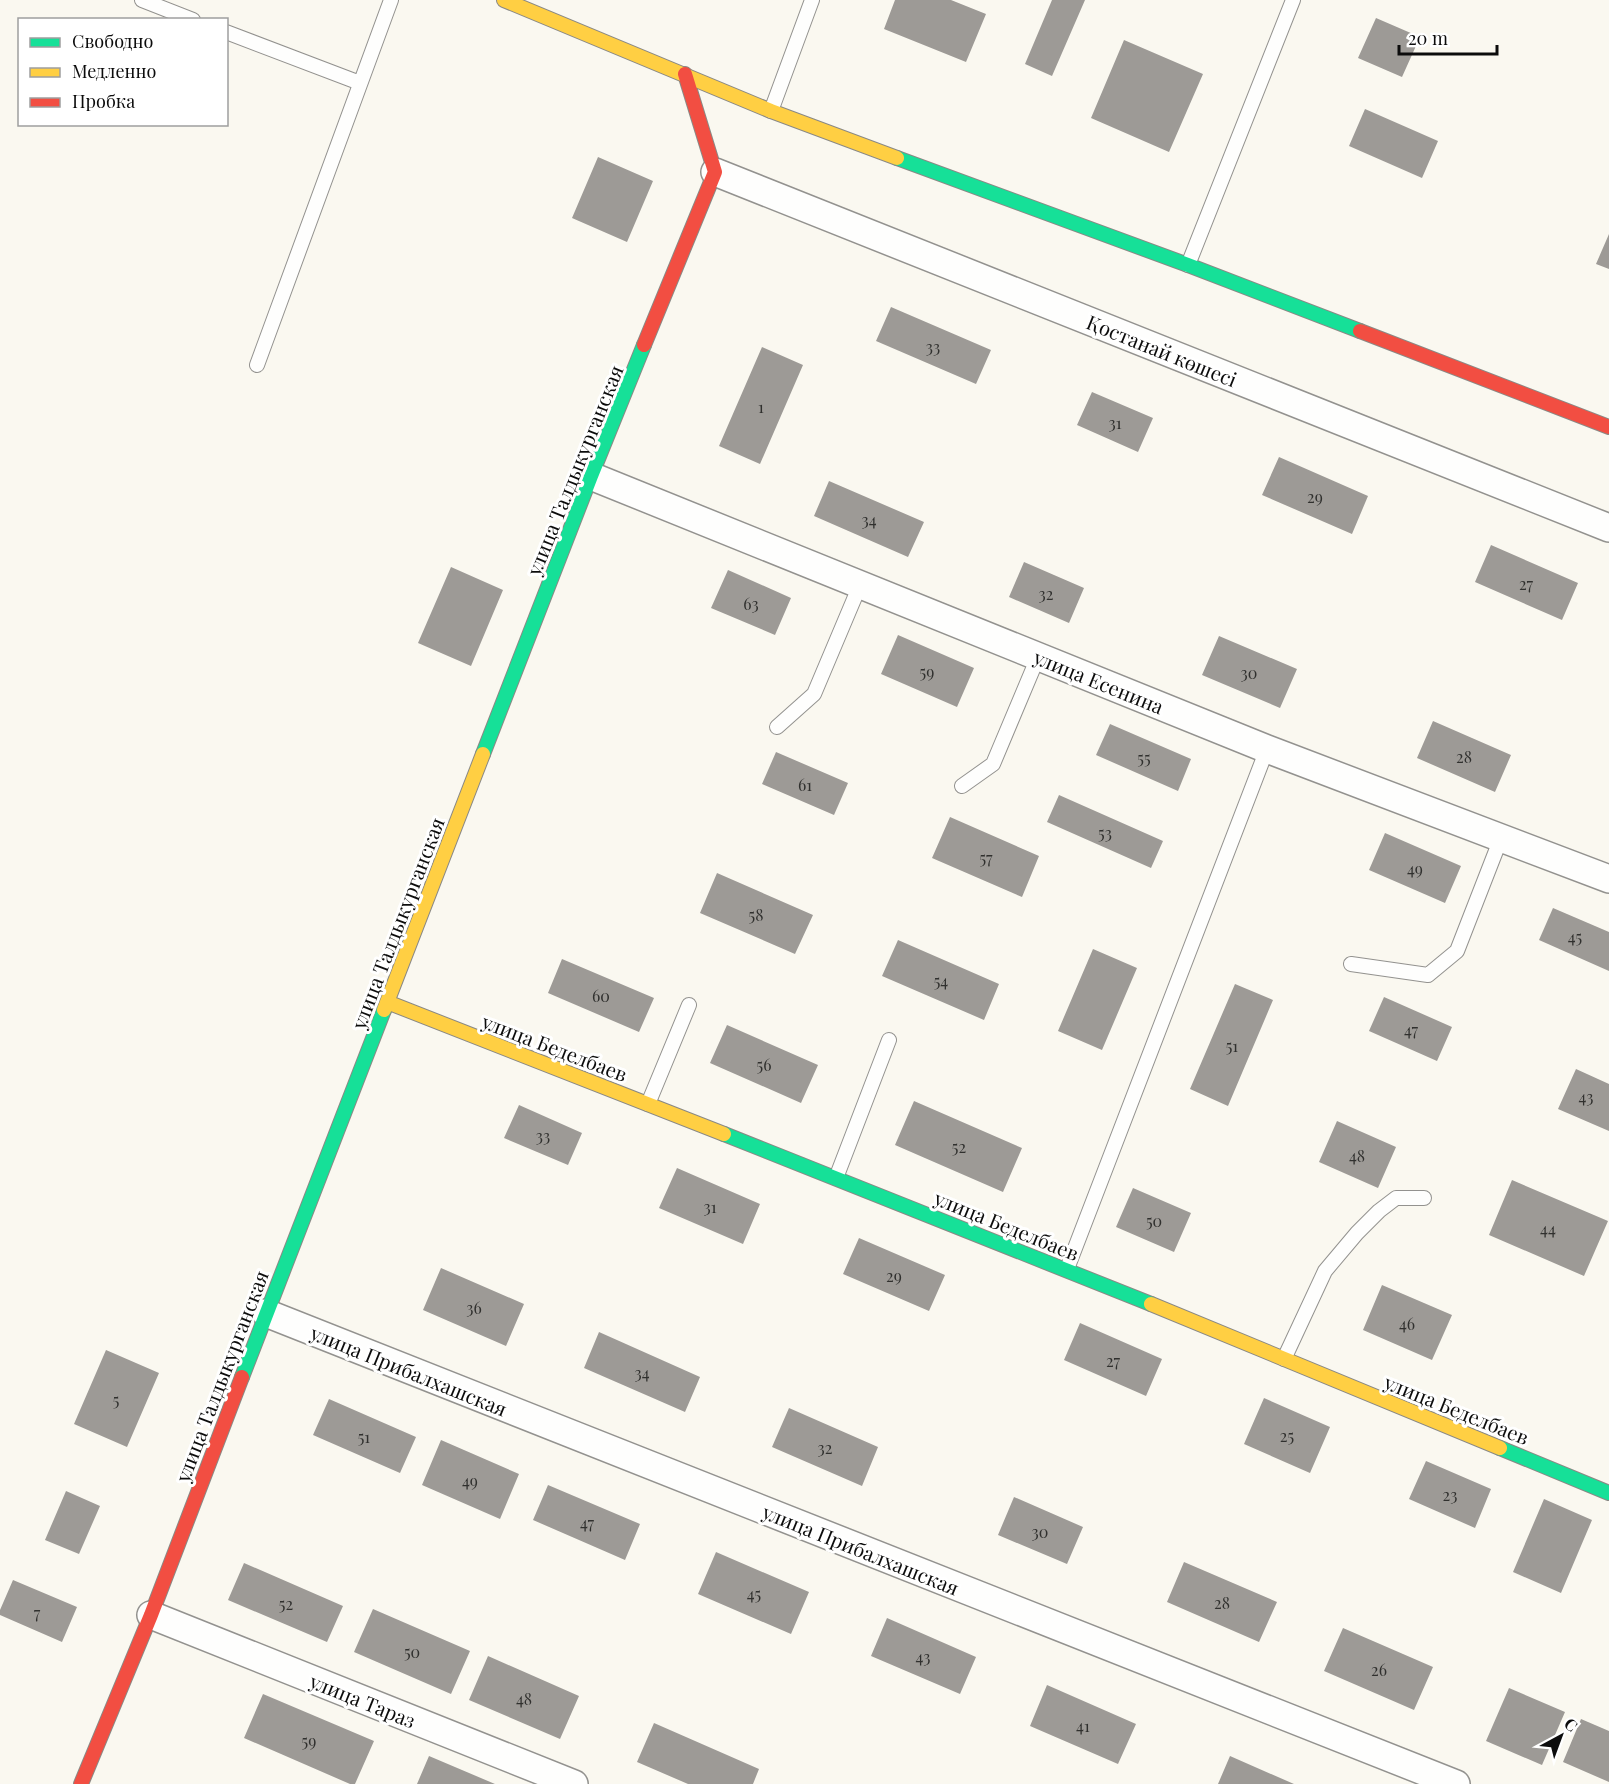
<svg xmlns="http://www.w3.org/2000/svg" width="1609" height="1784" viewBox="0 0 1609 1784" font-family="'Playfair Display',serif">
	<rect width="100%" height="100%" fill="#faf8f0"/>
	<path fill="#9d9a96" d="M895 0H951L986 14 966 62 884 29Z
		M1052 0H1085L1052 76 1025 64Z
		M1376 18 1420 37 1402 77 1358 58Z
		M1124 40 1203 74 1169 152 1091 118Z
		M1365 109 1438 141 1422 178 1349 146Z
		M598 157 653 181 627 242 572 218Z
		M1609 234V269L1596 264Z
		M891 307 991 350 976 384 876 341Z
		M762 347 803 365 760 464 719 446Z
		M1092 392 1153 418 1138 452 1077 425Z
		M1279 457 1368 496 1352 534 1262 495Z
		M829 481 924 522 908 557 814 516Z
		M1491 545 1578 583 1562 620 1475 582Z
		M1024 562 1084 588 1069 623 1009 597Z
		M451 567 503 590 471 666 418 643Z
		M728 570 791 598 775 635 711 608Z
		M898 635 974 668 957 707 881 674Z
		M1219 636 1297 669 1280 708 1202 675Z
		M1433 721 1511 755 1495 792 1417 758Z
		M1110 724 1191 759 1178 791 1096 755Z
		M776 752 848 783 834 815 762 784Z
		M1059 795 1163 841 1151 868 1047 822Z
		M950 817 1039 856 1022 897 932 858Z
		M1385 833 1461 866 1445 903 1369 870Z
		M717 873 813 915 795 954 700 913Z
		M1553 908 1609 932V971L1539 940Z
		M898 940 999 984 984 1020 882 976Z
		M1093 949 1137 968 1102 1050 1058 1031Z
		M562 959 654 998 639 1032 548 993Z
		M1235 984 1273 1000 1228 1106 1190 1089Z
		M1384 997 1452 1027 1437 1061 1369 1031Z
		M727 1025 818 1065 801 1103 710 1063Z
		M1576 1069 1609 1084V1131L1558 1109Z
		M914 1101 1022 1148 1003 1192 895 1145Z
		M519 1105 582 1133 568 1165 504 1138Z
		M1337 1121 1396 1147 1378 1188 1319 1162Z
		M677 1168 760 1204 743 1244 659 1208Z
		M1512 1180 1608 1221 1584 1276 1489 1235Z
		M1133 1188 1191 1213 1174 1252 1116 1227Z
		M859 1238 945 1275 929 1311 843 1274Z
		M441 1268 524 1304 506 1346 423 1310Z
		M1382 1285 1452 1315 1432 1360 1363 1330Z
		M1080 1323 1162 1359 1146 1396 1064 1360Z
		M599 1332 700 1377 685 1412 584 1368Z
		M106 1350 159 1373 127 1447 74 1424Z
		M1264 1398 1330 1427 1310 1473 1244 1444Z
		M329 1399 416 1437 400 1473 313 1435Z
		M789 1408 878 1447 862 1486 772 1447Z
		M441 1440 519 1474 500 1519 422 1485Z
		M1426 1461 1491 1489 1475 1528 1409 1499Z
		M548 1485 640 1524 625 1560 533 1520Z
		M66 1491 100 1506 79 1554 45 1540Z
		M1014 1497 1083 1527 1067 1564 998 1535Z
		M1544 1499 1592 1520 1561 1593 1513 1572Z
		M716 1552 809 1592 791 1634 698 1594Z
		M1184 1562 1277 1602 1259 1642 1167 1602Z
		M244 1563 343 1606 327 1642 228 1600Z
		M13 1580 77 1607 62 1642 0 1615V1610Z
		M373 1609 470 1651 451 1694 354 1652Z
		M887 1618 976 1657 960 1694 871 1656Z
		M1343 1628 1433 1667 1414 1710 1324 1671Z
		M488 1656 579 1696 560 1739 469 1700Z
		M1047 1685 1136 1724 1118 1764 1030 1726Z
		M1509 1688 1565 1712 1542 1765 1486 1741Z
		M263 1694 374 1741 355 1784H350L244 1738Z
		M1581 1719 1609 1731V1782L1563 1762Z
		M654 1723 759 1769 753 1784H688L637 1762Z
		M429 1756 495 1784H417Z
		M1230 1756 1294 1784H1218Z"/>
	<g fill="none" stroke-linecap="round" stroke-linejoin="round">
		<g stroke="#93928f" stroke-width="16">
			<path id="lane" d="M142 0 193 20
				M226 32 360 83
				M771 111 812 0
				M1188 265 1293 0
				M257 365 391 0
				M777 727 814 694 860 585
				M962 786 993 764 1038 657
				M1351 964 1428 975 1457 951 1501 838
				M648 1104 689 1005
				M836 1178 889 1040
				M1067 1269 1267 749
				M1284 1359 1325 1271 1357 1233 1379 1211 1396 1198H1424"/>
		</g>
		<g stroke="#93928f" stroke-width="30">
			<path id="street" d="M715 172 1609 528
				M591 476 1267 749 1609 879
				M266 1313 1456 1784
				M151 1615 574 1784"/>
		</g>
		<g stroke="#8a8985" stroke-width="16">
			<path id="fast" d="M897 158 1188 265 1360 331
				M483 754 591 476 644 345
				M724 1134 1151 1304
				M242 1377 384 1010
				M1500 1448 1609 1493"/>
		</g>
		<g stroke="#8a8985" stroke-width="16">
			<path id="slow" d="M504 0 771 111 897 158
				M387 1002 724 1134
				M384 1010 483 754
				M1151 1304 1500 1448"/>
		</g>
		<g stroke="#8a8985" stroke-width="16">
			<path id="jam" d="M1360 331 1609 427
				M644 345 715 172 685 74
				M81 1784 151 1615 242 1377"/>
		</g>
		<use href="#lane" stroke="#fefefd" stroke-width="14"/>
		<use href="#street" stroke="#fefefd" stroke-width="27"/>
		<use href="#fast" stroke="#16e098" stroke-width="14"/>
		<use href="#slow" stroke="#ffcf43" stroke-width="14"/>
		<use href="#jam" stroke="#f24e42" stroke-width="14"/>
	</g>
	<g text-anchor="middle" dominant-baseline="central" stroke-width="6" stroke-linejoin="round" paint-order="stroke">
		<g font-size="16" fill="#30302e">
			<text x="933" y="346">33</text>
			<text x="761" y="406">1</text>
			<text x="1115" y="422">31</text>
			<text x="1315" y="496">29</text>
			<text x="869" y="519">34</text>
			<text x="1526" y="583">27</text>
			<text x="1046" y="593">32</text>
			<text x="751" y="603">63</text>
			<text x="927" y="671">59</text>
			<text x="1249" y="672">30</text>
			<text x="1464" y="756">28</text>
			<text x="1144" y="757">55</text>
			<text x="805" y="784">61</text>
			<text x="1105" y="832">53</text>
			<text x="986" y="857">57</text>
			<text x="1415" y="868">49</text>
			<text x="756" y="914">58</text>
			<text x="1575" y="936">45</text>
			<text x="941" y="980">54</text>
			<text x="601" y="995">60</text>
			<text x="1411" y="1029">47</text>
			<text x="1232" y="1045">51</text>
			<text x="764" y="1064">56</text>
			<text x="1586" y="1096">43</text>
			<text x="543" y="1135">33</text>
			<text x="959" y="1146">52</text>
			<text x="1357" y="1155">48</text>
			<text x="710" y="1206">31</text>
			<text x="1154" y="1220">50</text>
			<text x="1548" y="1228">44</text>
			<text x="894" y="1275">29</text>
			<text x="474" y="1307">36</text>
			<text x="1407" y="1323">46</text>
			<text x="1113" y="1360">27</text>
			<text x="642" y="1372">34</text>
			<text x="116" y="1399">5</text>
			<text x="1287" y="1435">25</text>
			<text x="364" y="1436">51</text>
			<text x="825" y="1447">32</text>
			<text x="470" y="1480">49</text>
			<text x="1450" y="1494">23</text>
			<text x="587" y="1522">47</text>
			<text x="1040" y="1531">30</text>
			<text x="754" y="1593">45</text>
			<text x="1222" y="1602">28</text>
			<text x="286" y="1603">52</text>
			<text x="37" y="1612">7</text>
			<text x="412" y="1651">50</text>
			<text x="923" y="1656">43</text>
			<text x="1379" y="1669">26</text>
			<text x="524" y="1698">48</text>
			<text x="1083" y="1725">41</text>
			<text x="309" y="1740">59</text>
		</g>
		<g font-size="20" fill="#0c0c0c" stroke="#fff">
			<text transform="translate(1162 350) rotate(22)">Қостанай көшесі</text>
			<text transform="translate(574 470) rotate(-68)">улица Талдыкурганская</text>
			<text transform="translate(1099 681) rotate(22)">улица Есенина</text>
			<text transform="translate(397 923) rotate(-69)">улица Талдыкурганская</text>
			<text transform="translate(555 1047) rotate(21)">улица Беделбаев</text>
			<text transform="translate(1007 1225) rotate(22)">улица Беделбаев</text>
			<text transform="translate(409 1370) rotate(22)">улица Прибалхашская</text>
			<text transform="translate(221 1376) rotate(-69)">улица Талдыкурганская</text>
			<text transform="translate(1457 1409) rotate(22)">улица Беделбаев</text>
			<text transform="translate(861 1549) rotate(22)">улица Прибалхашская</text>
			<text transform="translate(363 1700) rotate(22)">улица Тараз</text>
		</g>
	</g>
	<rect x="18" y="18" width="210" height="108" fill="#ffffff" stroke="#9e9e9e" stroke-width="1.5"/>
	<rect x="30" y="38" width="30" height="9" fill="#16e098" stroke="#9e9e9e" stroke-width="1.5"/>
	<text x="72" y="48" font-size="18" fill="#0c0c0c">Свободно</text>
	<rect x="30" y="68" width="30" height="9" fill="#ffcf43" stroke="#9e9e9e" stroke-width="1.5"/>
	<text x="72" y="78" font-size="18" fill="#0c0c0c">Медленно</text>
	<rect x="30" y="98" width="30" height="9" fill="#f24e42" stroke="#9e9e9e" stroke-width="1.5"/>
	<text x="72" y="108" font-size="18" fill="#0c0c0c">Пробка</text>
	<g transform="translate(1561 1736) rotate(41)" stroke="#ffffff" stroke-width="4.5" paint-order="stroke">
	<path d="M0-4.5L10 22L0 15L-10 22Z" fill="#0c0c0c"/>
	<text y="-9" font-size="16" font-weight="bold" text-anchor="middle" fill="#0c0c0c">С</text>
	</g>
	<path d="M1399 45v9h98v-9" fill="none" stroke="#0c0c0c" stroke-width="3"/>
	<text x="1408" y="45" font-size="18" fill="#0c0c0c" stroke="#ffffff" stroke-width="4.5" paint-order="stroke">20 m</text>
</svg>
